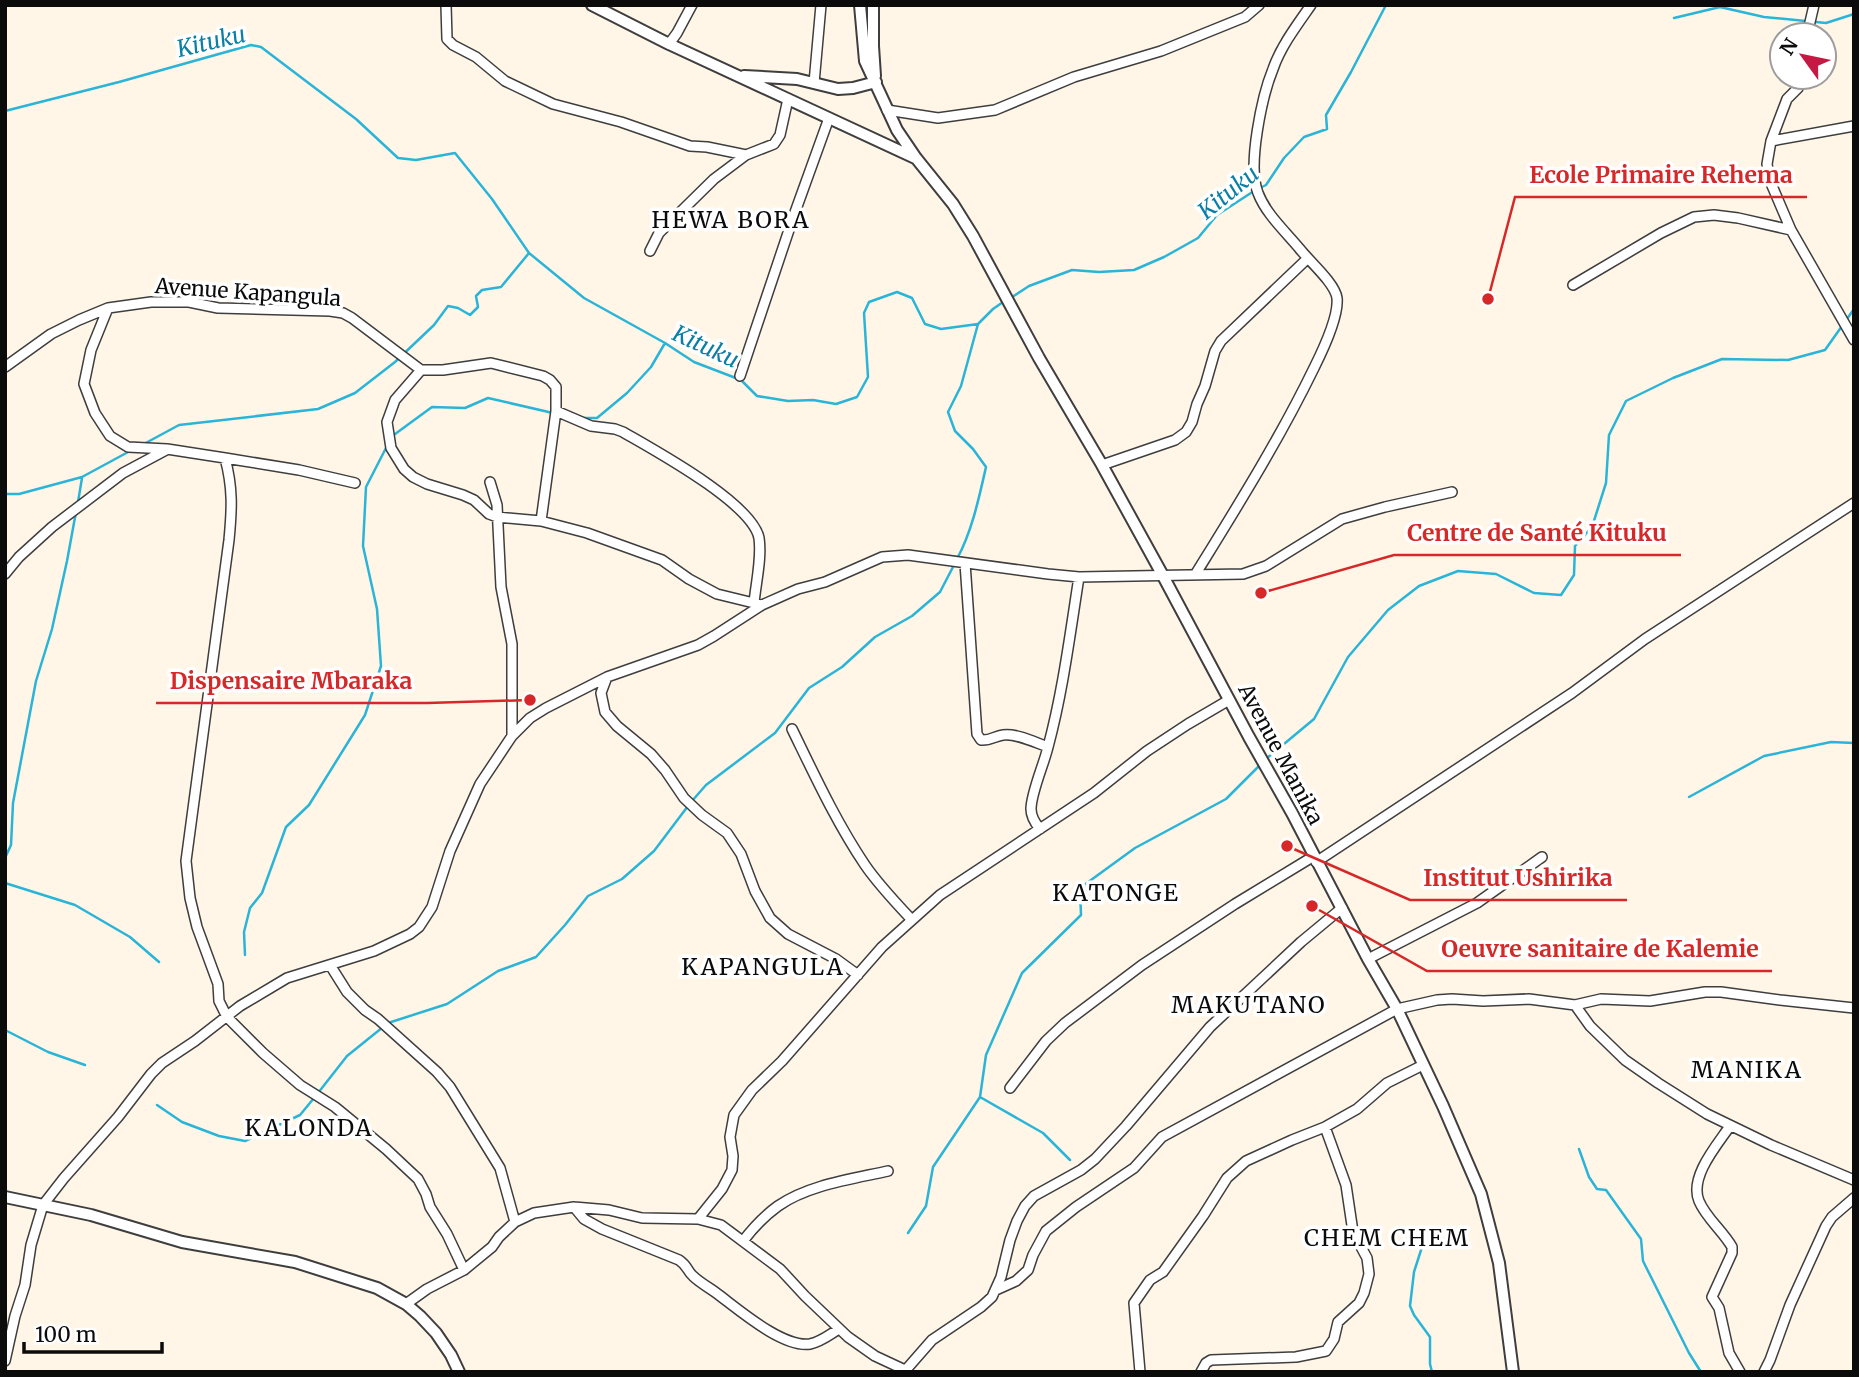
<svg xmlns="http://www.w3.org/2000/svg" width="1859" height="1377" viewBox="0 0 1859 1377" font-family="Merriweather,serif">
	<rect width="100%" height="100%" fill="#fff6e8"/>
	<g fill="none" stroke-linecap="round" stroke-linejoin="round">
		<path stroke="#2ab4d7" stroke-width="2.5" d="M1674 18 1720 7 1764 17 1826 23 1854 14
			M5 111 119 82 251 45 261 47 356 119 398 158 416 160 455 153 492 199 529 253 584 298 665 343 694 362 741 380 757 396 788 401 813 400 836 404 857 397 868 377 864 313 869 302 897 292 912 298 925 324 941 329 978 324 993 309 1003 302
			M1260 188 1266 185 1284 158 1304 137 1327 129 1326 115 1351 72 1386 5
			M1009 299 1029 286 1072 270 1099 272 1134 270 1164 257 1198 238 1217 215 1254 191
			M580 418H597L627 393 651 367 665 343
			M391 437 432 407 465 408 488 398 553 413
			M142 445 179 425 318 409 355 393 395 362 434 325 448 306 458 308 470 315 478 307 476 296 482 290 501 287 529 253
			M5 494H19L82 477 130 451
			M78 502 82 478
			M957 559C972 531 979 498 986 467L973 449 955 431 948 412 961 386 978 324
			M1267 758 1314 719 1348 657 1388 610 1419 586 1458 571 1496 574 1534 593 1561 595 1574 575 1575 546 1592 527 1606 483 1609 435 1626 401 1673 378 1722 359 1788 360 1825 350 1854 309
			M1689 797 1764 756 1831 742 1854 743
			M692 801 706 785 775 733 809 688 842 667 875 637 912 616 940 592 954 565
			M5 858 11 845 13 803 36 681 52 629 67 561 76 512
			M5 883 75 905 130 937 159 962
			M245 955 244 932 250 908 262 893 286 827 309 805 365 715 381 666 377 609 363 546 366 487 387 446
			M5 1030 48 1052 85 1065
			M318 1093 347 1056 388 1023 447 1004 498 971 536 957 565 925 588 896 622 879 654 851 688 806
			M980 1097 1043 1133 1070 1160
			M157 1105 182 1122 219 1136 245 1141 300 1115 314 1098
			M1579 1149 1589 1177 1597 1189 1606 1190 1641 1239 1643 1261 1689 1353 1701 1372
			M1420 1229 1422 1247 1414 1272 1410 1306 1414 1315 1430 1337V1364L1432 1372
			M908 1233 926 1206 933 1167 980 1097 986 1055 1022 973 1081 915 1080 888 1135 848 1226 799 1260 765"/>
		<g stroke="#3e3e3e" stroke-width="12">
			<path id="minor" d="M446 5 447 39 453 45 476 57 505 81 553 104 621 122 690 146 707 147 746 155
				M1807 35 1814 5
				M669 44 677 33 692 5
				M814 83 821 5
				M887 110 938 118 995 110 1074 77 1161 51 1245 17 1259 5
				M1771 141 1854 126
				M1791 230 1770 181 1767 164 1771 141 1787 99 1798 88 1799 77
				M650 251 659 233 714 179 746 155 774 144 780 135 788 99
				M1573 285 1661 233 1694 217 1714 215 1738 218 1791 230 1854 340
				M108 308 91 350 84 384 95 413 110 436 128 447 167 449 225 458C233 488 232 509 229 540L186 861 190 898 197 927 218 984 219 1001 227 1017 263 1053 300 1085 335 1107 386 1149 418 1179 426 1194 430 1207 447 1234 464 1270
				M5 367 51 334 79 320 108 308 151 302H189L218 308 330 311 343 313 352 318 421 370H443L491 363 543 376 550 380 556 387V411L541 521
				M421 370 395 400 387 422 391 448 404 469 413 477 427 484 463 495 474 500 489 514 497 517 541 521 587 533 662 560 689 579 717 594 762 605
				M740 376 794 215 829 118
				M556 411 591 426 615 429 623 432C654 450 752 503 759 538 762 558 756 582 754 603
				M225 458 299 470 355 483
				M1102 465 1175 440 1186 432 1192 422 1197 404 1205 386 1215 351 1221 341 1307 259
				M490 482 497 505 501 587 512 644V736
				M965 563 977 734 981 740C990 741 995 736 1003 735 1017 733 1036 743 1048 747
				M5 574 19 557 52 527 123 473 166 450
				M1195 575C1237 507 1279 440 1314 368 1322 352 1339 317 1337 298 1335 283 1309 261 1299 248 1285 231 1266 214 1258 193 1247 166 1262 96 1273 69 1281 46 1297 25 1311 5
				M607 677 601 693 605 712 617 726 651 754 665 770 684 798 702 815 727 833 741 854 755 891 770 918 788 934 836 959 858 975
				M792 729C814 774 836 822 865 865 878 884 895 902 911 919
				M1040 829C1035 823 1031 817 1031 809 1031 793 1044 764 1048 747 1063 691 1070 634 1079 577
				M1316 862 1572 693 1645 639 1854 503
				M1368 959 1477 903 1542 857
				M330 965 347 992 365 1010 378 1019 437 1072 450 1087 500 1168 515 1222
				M1575 1005 1601 999 1650 1001 1705 992H1721L1780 1000 1854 1008
				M1010 1088 1046 1041 1065 1023 1142 965 1235 904 1314 856
				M1730 1126C1717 1145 1689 1177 1699 1201 1706 1218 1723 1231 1732 1247V1253L1712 1297 1719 1308 1729 1353 1740 1372
				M574 1207 584 1219 602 1229 679 1260C688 1266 687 1271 693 1276 699 1282 708 1287 715 1292 737 1308 782 1348 810 1344 821 1342 829 1335 839 1329
				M698 1219 722 1189 732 1170 733 1156 730 1137 734 1115 752 1090 782 1061 882 947 940 895 1094 793 1147 751 1188 724 1229 700
				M743 1241C753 1228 764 1216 778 1206 808 1185 852 1179 888 1171
				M996 1290 1016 1281 1028 1270 1033 1255 1046 1231 1076 1207 1134 1168 1162 1137 1397 1009 1437 1000 1452 999 1483 1001 1529 999 1575 1005 1590 1026 1625 1060 1658 1083 1707 1114 1771 1145 1854 1180
				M406 1304 427 1289 464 1270 492 1247 499 1237 515 1222 534 1213 574 1207 609 1210 642 1218 698 1219 721 1225 780 1269 805 1296 848 1337 875 1356 905 1370
				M5 1361 15 1316 25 1285 31 1245 43 1205 64 1178 118 1117 151 1074 162 1063 195 1041 240 1006 287 978 374 951 410 934 419 927 432 907 450 851 480 784 512 736 530 718 546 708 607 677 698 645 714 636 762 605 798 589 825 582 882 557 908 555 1048 574 1079 577 1243 574 1266 566 1342 519 1385 507 1452 492
				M904 1372 932 1340 981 1307 992 1297 1001 1277 1010 1240 1017 1221 1025 1206 1034 1196 1081 1170 1095 1159 1126 1126 1210 1027 1301 942 1342 908
				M1140 1372 1134 1303 1150 1280 1163 1272 1203 1216 1227 1178 1246 1161 1292 1140 1325 1127 1357 1109 1387 1083 1423 1065
				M1201 1372 1206 1363 1211 1360 1296 1357 1326 1351 1334 1339 1338 1322 1359 1303 1364 1293 1369 1274 1367 1258 1353 1232 1346 1185 1325 1127
				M1764 1372 1770 1360 1790 1305 1826 1226 1832 1217 1854 1198"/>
		</g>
		<g stroke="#3e3e3e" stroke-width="14">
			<path id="tertiary" d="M592 5 669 44 915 158
				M860 5 865 61 897 130 916 158 953 204 973 236 1039 358 1102 465 1162 574 1249 737 1292 813 1368 959 1397 1009 1443 1106 1481 1194 1499 1263 1513 1372
				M873 5V46L875 76
				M744 76 797 79 838 89 853 88 876 82
				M5 1197 91 1215 182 1242 295 1262 377 1288 406 1304 420 1316 436 1333 451 1355 459 1372"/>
		</g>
		<use href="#minor" stroke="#fff" stroke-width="9"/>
		<use href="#tertiary" stroke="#fff" stroke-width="10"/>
	</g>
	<g text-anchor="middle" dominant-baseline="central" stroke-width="7" stroke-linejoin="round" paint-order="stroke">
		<g font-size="21" fill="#0b0b0b" stroke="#fff">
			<text transform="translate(248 292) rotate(4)">Avenue Kapangula</text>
			<text transform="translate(1281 754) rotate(62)">Avenue Manika</text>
		</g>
		<g font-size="23" font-style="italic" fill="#0c7fa4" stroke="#fff">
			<text transform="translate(211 41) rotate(-13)">Kituku</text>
			<text transform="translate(1228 192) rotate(-39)">Kituku</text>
			<text transform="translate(706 346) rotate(25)">Kituku</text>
		</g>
		<g font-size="23" letter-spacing="2" fill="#0b0b0b" stroke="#fff">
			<text x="731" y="219">HEWA BORA</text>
			<text x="1116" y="892">KATONGE</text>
			<text x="763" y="966">KAPANGULA</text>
			<text x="1249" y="1004">MAKUTANO</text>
			<text x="1747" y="1069">MANIKA</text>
			<text x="309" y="1127">KALONDA</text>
			<text x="1387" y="1237">CHEM CHEM</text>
		</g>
	</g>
	<path fill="none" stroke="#d62828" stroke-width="2.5" d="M1488 299L1515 197H1807M1261 593L1394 555H1681M530 700L427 703H156M1287 846L1410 900H1627M1312 906L1427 971H1772"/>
	<g fill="#d62828" stroke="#fff" stroke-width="2.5">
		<circle cx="1488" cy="299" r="7"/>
		<circle cx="1261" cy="593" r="7"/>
		<circle cx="530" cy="700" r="7"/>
		<circle cx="1287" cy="846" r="7"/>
		<circle cx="1312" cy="906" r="7"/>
	</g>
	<g font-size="23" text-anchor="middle" font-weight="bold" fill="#d62828" stroke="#fff" stroke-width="7" stroke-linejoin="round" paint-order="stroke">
		<text x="1661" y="183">Ecole Primaire Rehema</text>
		<text x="1537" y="541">Centre de Santé Kituku</text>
		<text x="291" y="689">Dispensaire Mbaraka</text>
		<text x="1518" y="886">Institut Ushirika</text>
		<text x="1600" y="957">Oeuvre sanitaire de Kalemie</text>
	</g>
	<rect width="1859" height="1377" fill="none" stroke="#0b0b0b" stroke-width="14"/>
	<g transform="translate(1803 56) rotate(303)"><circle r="33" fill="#ffffff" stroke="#9d9d9d" stroke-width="2"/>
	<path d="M0-5L12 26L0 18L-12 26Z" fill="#c41942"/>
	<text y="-10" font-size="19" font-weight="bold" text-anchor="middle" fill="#0b0b0b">N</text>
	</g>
	<path d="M24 1342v10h138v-10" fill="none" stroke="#0b0b0b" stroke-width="3.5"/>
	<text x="35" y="1342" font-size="21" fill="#0b0b0b" stroke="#ffffff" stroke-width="5" paint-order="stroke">100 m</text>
</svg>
